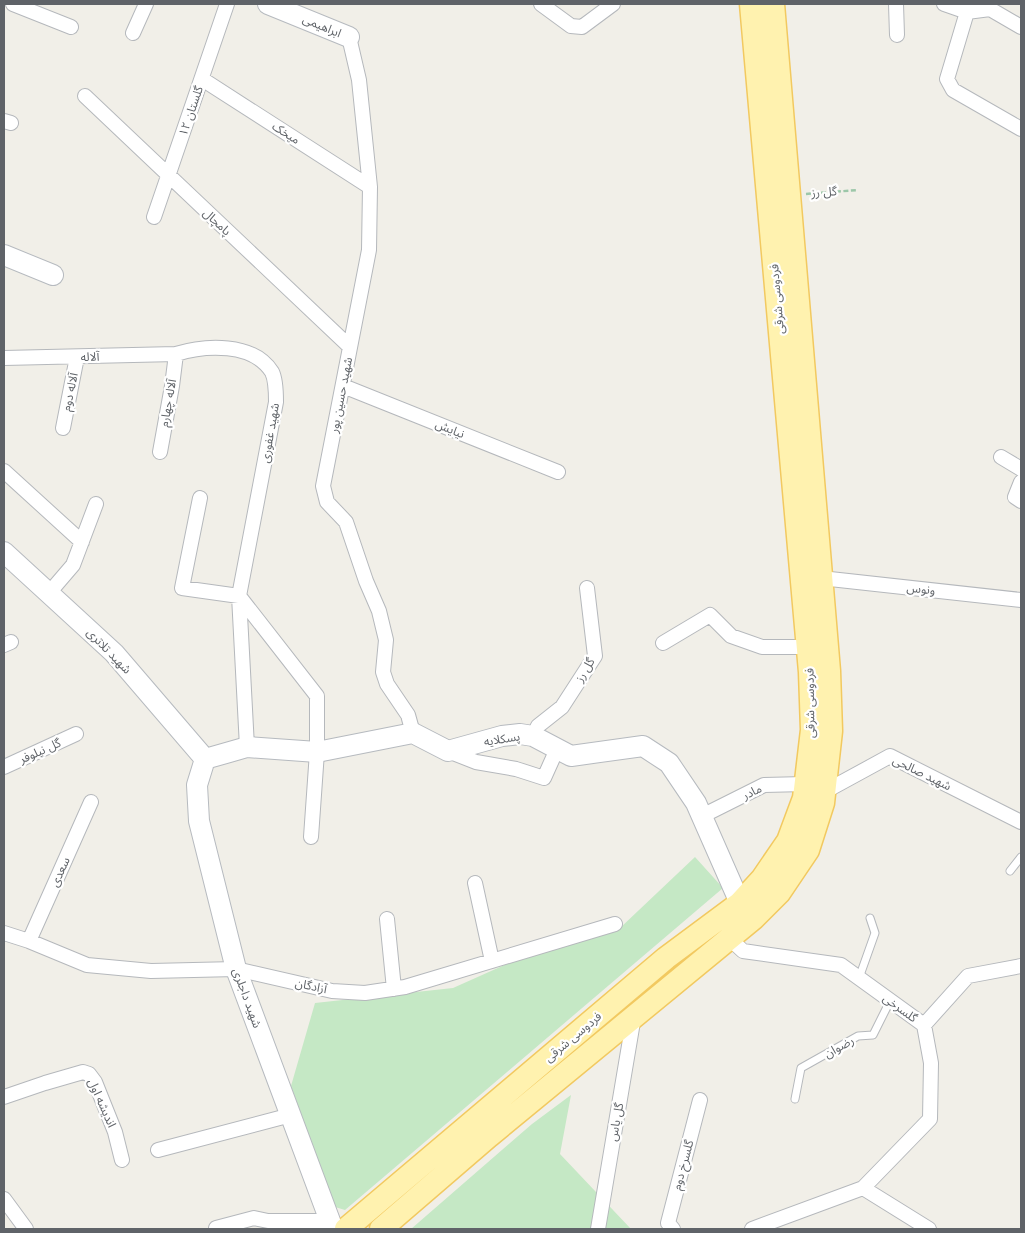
<svg xmlns="http://www.w3.org/2000/svg" width="1025" height="1233" viewBox="0 0 1025 1233" font-family="'DM Sans','Noto Sans Arabic',sans-serif">
	<rect width="100%" height="100%" fill="#f1efe8"/>
	<path fill="#c5e8c5" d="M695 857 723 888 345 1210 335 1207 291 1086 315 1003 453 988 509 963 620 928Z
		M571 1095 560 1154 631 1229H411L532 1124Z"/>
	<g fill="none" stroke-linecap="round" stroke-linejoin="round">
		<g stroke="#b5b8bc" stroke-width="9">
			<path id="lane" d="M1010 871 1021 857
				M859 978 875 933 870 918
				M795 1099 801 1068 858 1036 873 1035 890 1001"/>
		</g>
		<g stroke="#b5b8bc" stroke-width="16">
			<path id="street" d="M13 4 71 27
				M541 4 571 26 582 27 613 4
				M896 4 897 35
				M944 4 967 12 990 9 1021 27
				M967 12 947 79 953 90 1021 129
				M133 33 146 4
				M349 37 359 80 370 187 369 250 323 486 327 502 346 522 366 581 379 611 386 640 383 672 387 684 408 715 413 733
				M202 79 370 187
				M85 96 350 347
				M4 121 11 123
				M154 217 227 4
				M4 358 176 354C205 345 253 342 272 372 276 380 276 393 276 402L239 596 247 747
				M343 386 558 472
				M63 428 77 357
				M160 452 172 386 176 354
				M1001 457 1021 469
				M4 471 82 542
				M1021 482 1015 497 1021 501
				M200 498 182 588 239 596 317 696V752L311 837
				M821 578 1021 600
				M49 593 73 565 96 504
				M663 643 710 615 731 636 762 647H808
				M4 645 11 642
				M533 736 538 726 562 707 595 656 587 588
				M448 751 476 762 516 769 544 778 557 749
				M4 767 76 734
				M824 792 890 756 1021 822
				M702 816 764 785 805 784
				M475 883 492 961
				M387 919 394 989
				M4 933 29 941 87 965 151 971 236 969 332 991 365 993 405 987 615 924
				M729 938 743 951 841 965 924 1025 931 1063 930 1119 863 1188 752 1229
				M29 941 91 802
				M924 1025 968 976 1021 966
				M4 1097 45 1083 83 1072 89 1074 95 1082 115 1132 122 1160
				M158 1150 291 1115
				M863 1188 929 1229
				M4 1199 26 1229
				M216 1228 254 1218 268 1221H330
				M598 1229 634 1016
				M673 1229 668 1223 700 1100"/>
		</g>
		<g stroke="#b6babf" stroke-width="22">
			<path id="secondary" d="M268 4 349 37
				M4 255 53 275
				M4 552 114 653 205 759
				M205 759 247 747 317 752 413 733 448 751 502 736 520 734 533 736 571 756 643 746 669 763 696 803 740 903
				M205 759 197 785 199 821 236 969 333 1229"/>
		</g>
		<g stroke="#f2c960" stroke-width="25">
			<path id="primary" d="M346 1229 666 958 740 903 762 879 788 841 804 798 812 730 810 672 751 4
				M381 1229 489 1136 754 918 779 893 808 850 823 803 831 731 829 671 773 4"/>
		</g>
		<path stroke="#9cc7a9" stroke-width="2.5" stroke-dasharray="5 2.5" stroke-linecap="butt" d="M806 194 858 190"/>
		<use href="#lane" stroke="#fff" stroke-width="7"/>
		<use href="#street" stroke="#fff" stroke-width="14"/>
		<use href="#secondary" stroke="#fff" stroke-width="20"/>
		<use href="#primary" stroke="#fff2af" stroke-width="22"/>
	</g>
	<g text-anchor="middle" dominant-baseline="central" stroke-width="4.5" stroke-linejoin="round" paint-order="stroke">
		<g font-size="12" fill="#5f6368" stroke="#fff">
			<text transform="translate(322 26) rotate(23)">ابراهیمی</text>
			<text transform="translate(191 111) rotate(-71)">گلستان ۱۲</text>
			<text transform="translate(286 133) rotate(33)">میخک</text>
			<text transform="translate(824 192) rotate(-4)">گل رز</text>
			<text transform="translate(217 222) rotate(43)">پامچال</text>
			<text transform="translate(777 299) rotate(-95)">فردوسی شرقی</text>
			<text transform="translate(90 357) rotate(-2)">آلاله</text>
			<text transform="translate(70 392) rotate(-78)">آلاله دوم</text>
			<text transform="translate(341 395) rotate(-79)">شهید حسین پور</text>
			<text transform="translate(168 403) rotate(-80)">آلاله چهارم</text>
			<text transform="translate(450 429) rotate(22)">نیایش</text>
			<text transform="translate(270 433) rotate(-80)">شهید غفوری</text>
			<text transform="translate(921 589) rotate(6)">ونوس</text>
			<text transform="translate(109 651) rotate(46)">شهید تلاتری</text>
			<text transform="translate(585 670) rotate(-59)">گل رز</text>
			<text transform="translate(810 703) rotate(-91)">فردوسی شرقی</text>
			<text transform="translate(502 739) rotate(-9)">پسکلایه</text>
			<text transform="translate(40 751) rotate(-24)">گل نیلوفر</text>
			<text transform="translate(922 773) rotate(26)">شهید صالحی</text>
			<text transform="translate(752 792) rotate(-25)">مادر</text>
			<text transform="translate(60 872) rotate(-66)">سعدی</text>
			<text transform="translate(311 986) rotate(12)">آزادگان</text>
			<text transform="translate(247 998) rotate(70)">شهید داجلری</text>
			<text transform="translate(900 1008) rotate(36)">گلسرخی</text>
			<text transform="translate(573 1037) rotate(-40)">فردوسی شرقی</text>
			<text transform="translate(839 1047) rotate(-29)">رضوان</text>
			<text transform="translate(102 1103) rotate(66)">اندیشه اول</text>
			<text transform="translate(616 1122) rotate(-80)">گل یاس</text>
			<text transform="translate(683 1165) rotate(-75)">گلسرخ دوم</text>
		</g>
	</g>
	<rect width="1025" height="1233" fill="none" stroke="#5f6368" stroke-width="10"/>
</svg>
